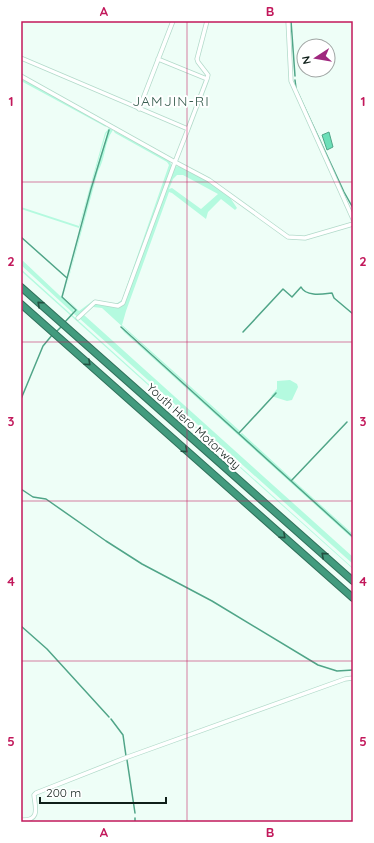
<svg xmlns="http://www.w3.org/2000/svg" width="374" height="843" viewBox="0 0 374 843" font-family="Quicksand,sans-serif">
	<rect width="100%" height="100%" fill="#eefef7"/>
	<path fill="#b4fadf" fill-rule="evenodd" d="M21 78 105 125 106 127 21 81Z
		M109 128 163 157 170 162 172 166 122 302 117 304 95 301 78 317 74 314 76 309 64 296 98 164 109 130 106 134 79 228 21 209V207L79 226 105 133ZM113 130 115 133 167 162 169 165 122 300 116 304 94 300 79 311 64 296 98 171C106 158 104 142 113 130Z
		M175 166 182 167 206 179 229 196 237 208 235 210 221 199 208 212 206 219 172 193 169 192 126 311 122 325 240 431 239 433 102 308 93 307 84 315 353 557V564L79 318C83 313 89 304 96 304 105 303 117 312 124 304ZM177 175H183L218 194 201 209 172 188 169 189 173 179Z
		M21 259 74 309 73 313 21 265Z
		M21 269 353 568V569L21 271Z
		M121 328 353 537V539L124 332Z
		M290 380 297 384 298 387 292 400 287 401 271 396 277 389V381Z
		M242 433 292 479 291 480 240 434Z
		M293 480 353 534V536L292 481Z"/>
	<path fill="#6cdfb8" stroke="#50a588" d="M329 132 333 147 327 150 322 135Z"/>
	<g fill="none" stroke-linecap="round" stroke-linejoin="round">
		<path stroke="#50a588" stroke-width="1.5" d="M291 21 295 76
			M295 80 296 88
			M297 91 344 192 353 208
			M21 237 67 278
			M64 323 76 310 62 297 91 189 109 130
			M121 327 353 537
			M56 332 62 326
			M243 332 283 289 292 297 301 287C306 297 323 294 332 293L334 298 353 314
			M21 399 43 346 53 334
			M239 433 276 393
			M291 481 347 422
			M21 489 33 497 46 499 106 541 142 564 212 601 318 665 337 671 353 670
			M21 626 47 649 109 717
			M111 719 123 735 126 756
			M127 760 135 813
			M135 822V818"/>
		<g stroke="#b2daca" stroke-width="5">
			<path id="minor" d="M288 21 291 81 353 219
				M21 58 188 129 175 162 209 180 288 237 305 238 353 224
				M158 59 207 79 188 129
				M21 76 175 162 123 303 118 306 95 302 78 318
				M207 79 208 75 198 62 197 59 207 21
				M139 109 173 21
				M21 820C41 821 35 807 34 795L36 793 125 758 345 679 353 678"/>
		</g>
		<g stroke="#30705b" stroke-width="8">
			<path id="motorway" d="M21 287 353 581
				M21 304 353 598"/>
		</g>
		<use href="#minor" stroke="#fff" stroke-width="3.5"/>
		<use href="#motorway" stroke="#429b7e" stroke-width="6"/>
	</g>
	<defs><path id="oneway-chevron" d="M-2-3.5L2.5 0L-2 3.5" fill="none" stroke-width="1.6" stroke-linecap="round" stroke-linejoin="round"/></defs>
	<g stroke="#235141">
		<use href="#oneway-chevron" transform="translate(40 304) rotate(-138)"/>
		<use href="#oneway-chevron" transform="translate(88 363) rotate(42)"/>
		<use href="#oneway-chevron" transform="translate(185 450) rotate(42)"/>
		<use href="#oneway-chevron" transform="translate(283 536) rotate(42)"/>
		<use href="#oneway-chevron" transform="translate(324 555) rotate(-138)"/>
	</g>
	<path fill="none" stroke="#c2185b" stroke-width="1" stroke-opacity="0.55" d="M187 21V822M21 182H353M21 342H353M21 501H353M21 661H353"/>
	<g text-anchor="middle" dominant-baseline="central" stroke-width="4" stroke-linejoin="round" paint-order="stroke">
		<g font-size="12" fill="#0f1f19" stroke="#fff">
			<text transform="translate(194 426) rotate(42)">Youth Hero Motorway</text>
		</g>
		<g font-size="14" letter-spacing="1" fill="#395e50" stroke="#fff">
			<text x="171" y="101">JAMJIN-RI</text>
		</g>
	</g>
	<rect width="374" height="843" fill="none" stroke="#ffffff" stroke-width="44"/>
	<g transform="translate(316 58) rotate(258)"><circle r="19" fill="#ffffff" stroke="#9fa5a3"/>
	<path d="M0-3L7 15L0 10L-7 15Z" fill="#9f277e"/>
	<text y="-6" font-size="11" font-weight="bold" text-anchor="middle" fill="#0f1f19">N</text>
	</g>
	<path d="M40 797v6h126v-6" fill="none" stroke="#0f1f19" stroke-width="2"/>
	<text x="46" y="797" font-size="12" fill="#0f1f19" stroke="#ffffff" stroke-width="3" paint-order="stroke">200 m</text>
	<rect x="22" y="22" width="330" height="799" fill="none" stroke="#c2185b" stroke-width="1.5"/>
	<g font-size="13" text-anchor="middle" font-weight="bold" fill="#c2185b">
		<text x="104" y="16">A</text>
		<text x="270" y="16">B</text>
		<text x="11" y="106">1</text>
		<text x="363" y="106">1</text>
		<text x="11" y="266">2</text>
		<text x="363" y="266">2</text>
		<text x="11" y="426">3</text>
		<text x="363" y="426">3</text>
		<text x="11" y="586">4</text>
		<text x="363" y="586">4</text>
		<text x="11" y="746">5</text>
		<text x="363" y="746">5</text>
		<text x="104" y="837">A</text>
		<text x="270" y="837">B</text>
	</g>
</svg>
